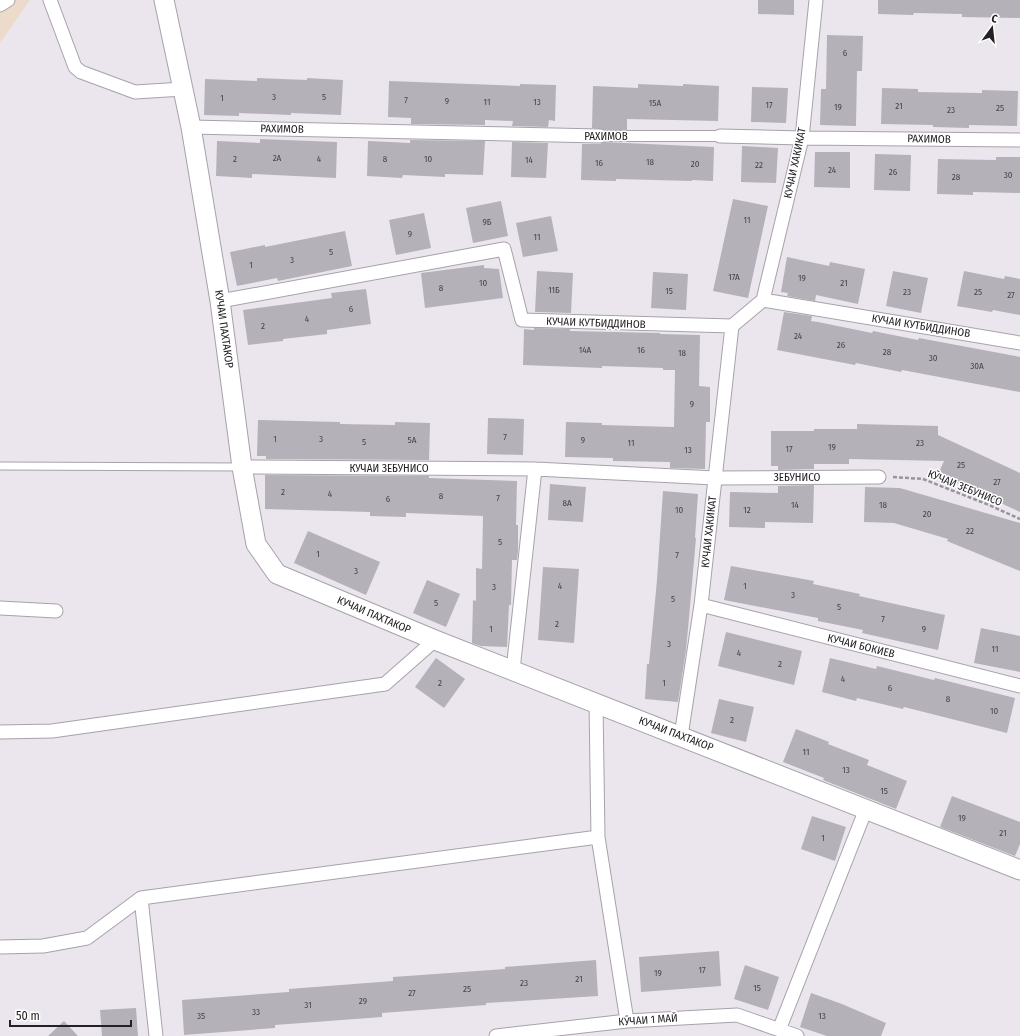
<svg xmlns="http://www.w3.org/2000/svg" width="1020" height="1036" viewBox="0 0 1020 1036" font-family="'Fira Sans Condensed',sans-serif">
	<rect width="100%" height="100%" fill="#ebe6ee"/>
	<path fill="#ecdbca" d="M0 0H30L0 43Z"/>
	<path fill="#b4b1b9" d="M758 0H794V15L758 14Z
		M878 0H1020V18L962 17V14L914 13 913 15 878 14Z
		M827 35 863 36 862 71H857L856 126 820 125 821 89H826Z
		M257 78 307 80V78L343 80 341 115 291 113V115L239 113V116L204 115 205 79 257 81Z
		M389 81 520 86V84L556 85 555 121 549 120 548 127 512 126 513 121 485 120V125L411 124V118L388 117Z
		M638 84 683 86V84L719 86 718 121 627 119V130H605L592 128 593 86 638 88Z
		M752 87 788 88 786 123 751 122Z
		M882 88 918 89V92L982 93V90L1018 91 1017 126 969 125V128L933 127V125L881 124Z
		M260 139 337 142 336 178 252 174V178L216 176 217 141 260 143Z
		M410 140 485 141 483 175 445 174V177L403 175 402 178 367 176 368 141 410 143Z
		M512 142 548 143 546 178 511 177Z
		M604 142 714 147 713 181 692 180V181L616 179V181L581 180 582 144H600Z
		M742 146 778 148 776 183 741 182Z
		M815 152H850V188L814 187Z
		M875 154 911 155 910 191 874 190Z
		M996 157H1020V193L973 192V195L937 194 938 159 996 160Z
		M733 199 768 206 748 298 713 291Z
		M501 201 508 236 473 243 466 208Z
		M424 213 431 248 396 255 389 220Z
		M551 216 558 251 523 257 516 223Z
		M345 231 352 266 278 281 277 278 237 286 230 252 265 245V247Z
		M787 257 829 266 830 262 865 269 858 304 816 295 815 301 787 296 788 293 781 292Z
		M484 265V268L499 269 503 298 425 308 421 273Z
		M537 271 573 273 571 313 535 312Z
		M893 271 928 278 921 313 886 306Z
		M964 271 1004 279 1005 276 1020 279V315L993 310 992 312 957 306Z
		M653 272 688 274 686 310 651 308Z
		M366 289 371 324 327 330V334L283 339V341L248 345 243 310 332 298 331 293Z
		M784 312 812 316 811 321 818 322 872 333 873 331 918 340 919 338 1020 357V392L902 370 901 372 856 363 855 365 777 350Z
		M534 328 570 329V331L660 333V334L700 335 699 386 710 387V422H706L705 469 670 468V462L613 461V458L565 457 566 422 602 423V425L674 427 675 370H663V368L602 366V368L523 365 524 329 534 330Z
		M488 418 524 419 523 455 487 454Z
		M258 420 340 422V424L395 425V422L430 423 429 460 266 459V456H257Z
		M857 424 938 426V435L1020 473V512L938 474 944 461 849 459V464H814V469L778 470V466H771V431H814V429H857Z
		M265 475 429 476V478L517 481 516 525H518V551L517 560H512L511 605H509L507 647 481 646 472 643 473 600 476 601V568L482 569 483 516 406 513V517L370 516V512L265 509Z
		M550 484 586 487 583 522 548 520Z
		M814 485 813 523 765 522V528L729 527 730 492 778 493V486Z
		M865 487 900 488 1020 523V571L947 541 948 539 894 523 864 522Z
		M663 491 698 494 695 538H696L689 618 686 650 678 702 645 699 647 664H649L657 580Z
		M308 531 380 562 366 595 294 563Z
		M731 566 814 581 813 584 860 594 859 596 945 615 938 650 862 633 863 630 818 621V618L724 600Z
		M543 567 579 569 574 643 538 640Z
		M427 580 460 594 446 627 413 613Z
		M981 628 1020 636V672L974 663Z
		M726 632 802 651 794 685 718 666Z
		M436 658 465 679 444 708 415 687Z
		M830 658 876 669 877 666 934 680 935 678 1015 698 1007 733 904 707 903 709 857 698 856 701 822 692Z
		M719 699 754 707 746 742 711 733Z
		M796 729 829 742 828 744 869 760 867 765 907 781 896 809 823 780 824 778 783 762Z
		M952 796 1020 822V844L1015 856 940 827Z
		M812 816 846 827 835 861 801 849Z
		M719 951 721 986 641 992 639 957Z
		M596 960 598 996 486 1003V1005L382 1013V1017L275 1025V1028L184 1035 182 1000 289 992V989L393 981V977L505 969V967Z
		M745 965 779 977 768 1010 734 999Z
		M811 993 842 1004 886 1023 881 1036H827L800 1027Z
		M136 1008 138 1036H102L100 1010Z
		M64 1021 78 1036H48Z"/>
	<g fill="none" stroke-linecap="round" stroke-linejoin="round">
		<g stroke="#a7a2aa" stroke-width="9">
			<path id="service" d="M0 466 242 467"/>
		</g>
		<g stroke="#a7a2aa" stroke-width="12">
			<path id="pedestrian" d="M600 136H720"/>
		</g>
		<g stroke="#a7a2aa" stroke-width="15">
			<path id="minor" d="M50 0 75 67 81 72 135 92 183 89
				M0 5 8 0
				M191 127 600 136
				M720 136 802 138 1020 140
				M763 300 802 138 816 0
				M220 301 504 249 522 320 732 326 763 300 1020 343
				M242 467 535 469 715 478 879 477
				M701 605 1020 686
				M0 608 56 611
				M513 670 535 469
				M596 703 598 837 627 1021
				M0 732 52 731 385 684 435 640
				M681 736 701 605 732 326
				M141 898 156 1036
				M0 947 43 946 87 938 141 898 598 837
				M779 1030 866 809
				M496 1036 627 1021 737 1015 797 1036"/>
		</g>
		<g stroke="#a7a2aa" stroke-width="21">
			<path id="secondary" d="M164 0 191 127 220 301 242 467 256 544 277 574 435 640 1020 870"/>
		</g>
		<path stroke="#98949a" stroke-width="2.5" stroke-dasharray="4 2" stroke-linecap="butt" d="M893 477 923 479 989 505 1020 519"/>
		<use href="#service" stroke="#fff" stroke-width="7"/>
		<use href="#pedestrian" stroke="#fff" stroke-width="10"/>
		<use href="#minor" stroke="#fff" stroke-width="13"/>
		<use href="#secondary" stroke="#fff" stroke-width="19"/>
	</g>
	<g text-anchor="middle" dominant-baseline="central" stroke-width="3" stroke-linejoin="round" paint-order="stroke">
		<g font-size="9" fill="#474549">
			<text x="845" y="53">6</text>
			<text x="274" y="97">3</text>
			<text x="324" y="97">5</text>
			<text x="222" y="98">1</text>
			<text x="406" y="100">7</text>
			<text x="447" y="101">9</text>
			<text x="487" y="102">11</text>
			<text x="537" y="102">13</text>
			<text x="655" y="103">15А</text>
			<text x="769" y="105">17</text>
			<text x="899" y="106">21</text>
			<text x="838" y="107">19</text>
			<text x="1000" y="108">25</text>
			<text x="951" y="110">23</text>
			<text x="277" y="158">2А</text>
			<text x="235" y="159">2</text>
			<text x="319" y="159">4</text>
			<text x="385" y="159">8</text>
			<text x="428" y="159">10</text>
			<text x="529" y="160">14</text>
			<text x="650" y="162">18</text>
			<text x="599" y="163">16</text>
			<text x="695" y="164">20</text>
			<text x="759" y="165">22</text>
			<text x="832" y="170">24</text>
			<text x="893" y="172">26</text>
			<text x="1008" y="175">30</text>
			<text x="956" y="177">28</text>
			<text x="747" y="220">11</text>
			<text x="487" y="222">9Б</text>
			<text x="410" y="234">9</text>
			<text x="537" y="237">11</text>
			<text x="331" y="252">5</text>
			<text x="292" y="260">3</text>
			<text x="251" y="265">1</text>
			<text x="734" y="277">17А</text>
			<text x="802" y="278">19</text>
			<text x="483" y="283">10</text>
			<text x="844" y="283">21</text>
			<text x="441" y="288">8</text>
			<text x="554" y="290">11Б</text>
			<text x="669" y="291">15</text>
			<text x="907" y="292">23</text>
			<text x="978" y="292">25</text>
			<text x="1011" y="295">27</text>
			<text x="351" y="309">6</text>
			<text x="307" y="319">4</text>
			<text x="263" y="326">2</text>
			<text x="798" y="336">24</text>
			<text x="841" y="345">26</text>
			<text x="585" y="350">14А</text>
			<text x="641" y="350">16</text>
			<text x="887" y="352">28</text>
			<text x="682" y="353">18</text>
			<text x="933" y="358">30</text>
			<text x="977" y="366">30А</text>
			<text x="692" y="404">9</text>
			<text x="505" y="437">7</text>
			<text x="275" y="439">1</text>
			<text x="321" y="439">3</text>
			<text x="412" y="440">5А</text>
			<text x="583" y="440">9</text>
			<text x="364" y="442">5</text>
			<text x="631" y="443">11</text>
			<text x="920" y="443">23</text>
			<text x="832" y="447">19</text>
			<text x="789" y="449">17</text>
			<text x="688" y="450">13</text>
			<text x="961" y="465">25</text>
			<text x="997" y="482">27</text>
			<text x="283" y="492">2</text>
			<text x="330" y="494">4</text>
			<text x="441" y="496">8</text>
			<text x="498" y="498">7</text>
			<text x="388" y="499">6</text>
			<text x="567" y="503">8А</text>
			<text x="795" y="505">14</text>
			<text x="883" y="505">18</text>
			<text x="679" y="510">10</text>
			<text x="747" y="510">12</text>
			<text x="927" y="514">20</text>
			<text x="970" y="531">22</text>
			<text x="500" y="542">5</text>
			<text x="318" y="554">1</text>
			<text x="677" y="555">7</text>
			<text x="356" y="571">3</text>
			<text x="560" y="586">4</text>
			<text x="745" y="586">1</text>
			<text x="494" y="587">3</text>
			<text x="793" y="595">3</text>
			<text x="673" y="599">5</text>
			<text x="436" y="603">5</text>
			<text x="839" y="607">5</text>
			<text x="883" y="619">7</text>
			<text x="557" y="624">2</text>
			<text x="491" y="629">1</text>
			<text x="924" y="629">9</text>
			<text x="669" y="644">3</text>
			<text x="995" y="649">11</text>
			<text x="739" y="653">4</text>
			<text x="780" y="664">2</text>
			<text x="843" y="679">4</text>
			<text x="440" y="683">2</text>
			<text x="664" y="683">1</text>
			<text x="890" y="688">6</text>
			<text x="948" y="699">8</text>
			<text x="994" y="711">10</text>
			<text x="732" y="720">2</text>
			<text x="806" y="752">11</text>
			<text x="846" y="770">13</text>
			<text x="884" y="791">15</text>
			<text x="962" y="818">19</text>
			<text x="1003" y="833">21</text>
			<text x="823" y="838">1</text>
			<text x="702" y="970">17</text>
			<text x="658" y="973">19</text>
			<text x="579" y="979">21</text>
			<text x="524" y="983">23</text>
			<text x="757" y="988">15</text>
			<text x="467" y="989">25</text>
			<text x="412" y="993">27</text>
			<text x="363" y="1001">29</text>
			<text x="308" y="1005">31</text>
			<text x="256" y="1012">33</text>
			<text x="201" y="1016">35</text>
			<text x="822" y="1016">13</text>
		</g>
		<g font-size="11" fill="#232124" stroke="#fff">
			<text transform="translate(282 129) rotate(1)">РАХИМОВ</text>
			<text x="606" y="136">РАХИМОВ</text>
			<text transform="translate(929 139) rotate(1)">РАХИМОВ</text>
			<text transform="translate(795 163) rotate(-78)">КУЧАИ ХАКИКАТ</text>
			<text transform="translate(596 323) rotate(2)">КУЧАИ КУТБИДДИНОВ</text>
			<text transform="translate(921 326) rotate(9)">КУЧАИ КУТБИДДИНОВ</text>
			<text transform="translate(224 329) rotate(82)">КУЧАИ ПАХТАКОР</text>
			<text x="389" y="468">КУЧАИ ЗЕБУНИСО</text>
			<text x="797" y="477">ЗЕБУНИСО</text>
			<text transform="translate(965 488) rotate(22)">КӮЧАИ ЗЕБУНИСО</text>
			<text transform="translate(709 532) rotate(-84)">КУЧАИ ХАКИКАТ</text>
			<text transform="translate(374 615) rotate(23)">КУЧАИ ПАХТАКОР</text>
			<text transform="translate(861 646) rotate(14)">КУЧАИ БОКИЕВ</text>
			<text transform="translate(676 734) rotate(21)">КУЧАИ ПАХТАКОР</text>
			<text transform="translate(648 1020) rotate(-4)">КӮЧАИ 1 МАЙ</text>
		</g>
	</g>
	<g transform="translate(992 28) rotate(15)" stroke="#ffffff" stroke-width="3" paint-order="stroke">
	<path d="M0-3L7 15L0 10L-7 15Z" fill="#232124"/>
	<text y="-6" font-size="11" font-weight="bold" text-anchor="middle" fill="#232124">С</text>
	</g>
	<path d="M10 1020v6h121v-6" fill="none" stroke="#232124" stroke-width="2"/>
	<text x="16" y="1020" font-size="12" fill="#232124" stroke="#ffffff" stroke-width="3" paint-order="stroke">50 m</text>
</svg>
